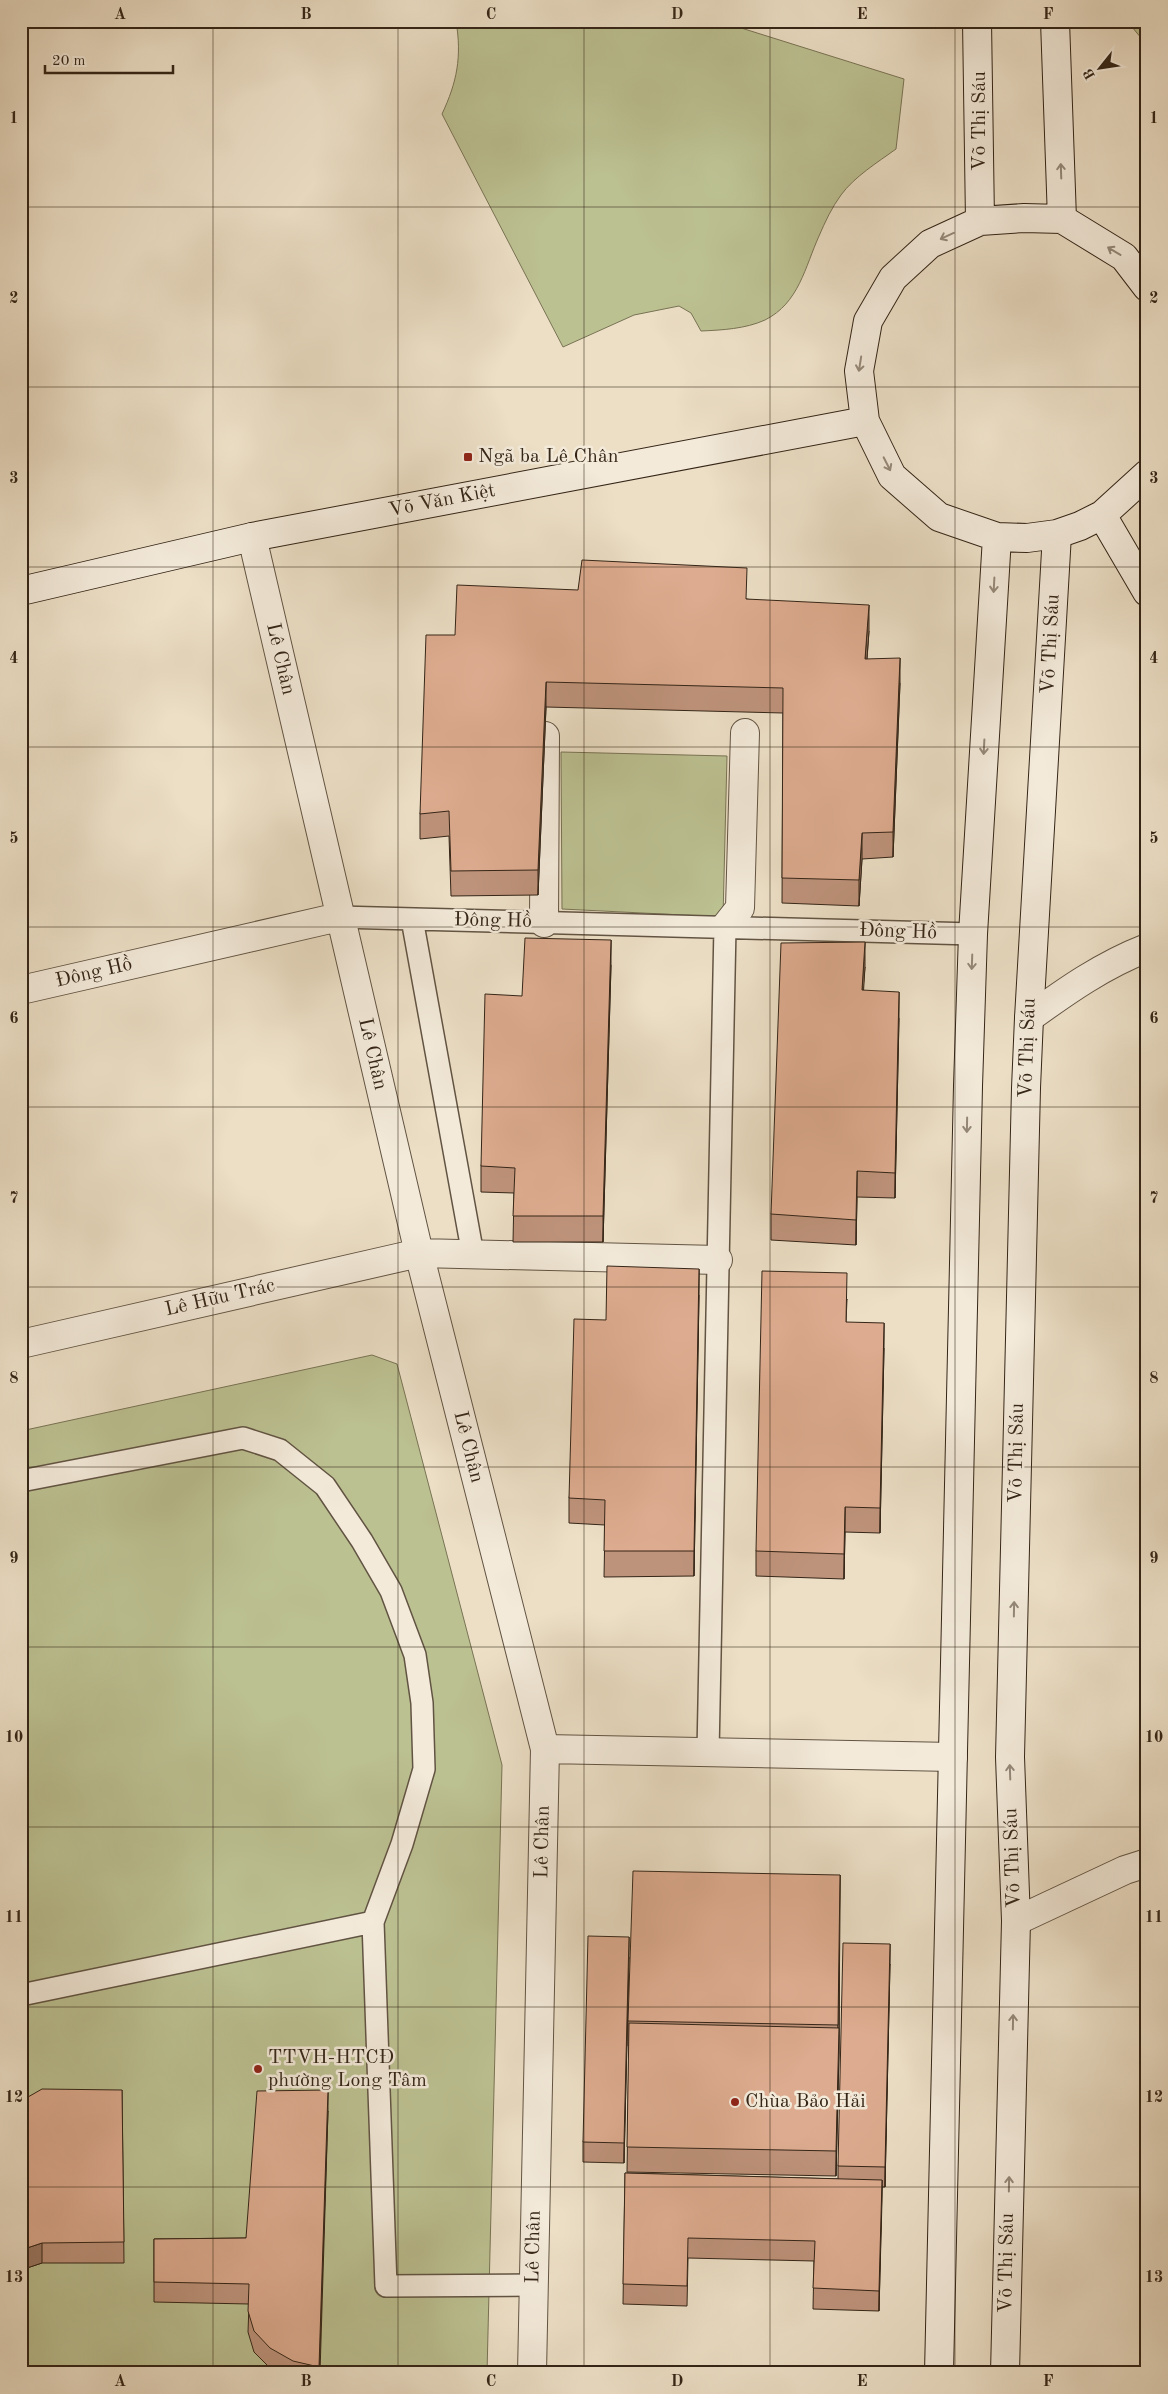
<svg xmlns="http://www.w3.org/2000/svg" width="1168" height="2394" viewBox="0 0 1168 2394" font-family="'Old Standard TT',serif">
	<rect width="100%" height="100%" fill="#ecdfc6"/>
	<filter id="stains"><feTurbulence type="fractalNoise" baseFrequency=".004" numOctaves="4"/><feColorMatrix values="0 0 0 0 .2 0 0 0 0 .09 0 0 0 0 .02 0 0 0 .5 -.17"/></filter>
	<radialGradient id="worn" r=".72"><stop offset=".6" stop-color="#630" stop-opacity="0"/><stop offset="1" stop-color="#630" stop-opacity=".3"/></radialGradient>
	<path fill="#bcc192" stroke="#787354" d="M456 21H732L738 27 904 79 896 149C878 162 854 177 841 195 832 207 825 222 819 236 805 267 799 303 765 320 745 329 722 330 701 331L691 313 679 306 634 315 563 347 442 114C457 82 462 57 456 21Z
		M1127 21H1147V45Z
		M561 752 727 756 723 917 562 909Z
		M372 1355 397 1364 502 1765 487 2373H21V1431Z"/>
	<g fill="none" stroke-linecap="round" stroke-linejoin="round">
		<g stroke="#625443" stroke-width="24">
			<path id="lane" d="M339 917 973 934
				M412 919 473 1255
				M21 1481 243 1438 280 1450 325 1486 362 1541 391 1591 415 1655 422 1703 424 1769 402 1844 373 1922 386 2286 534 2285
				M708 1752 725 927
				M21 1995 373 1922"/>
		</g>
		<g stroke="#625443" stroke-width="30">
			<path id="street" d="M252 537 419 1253 545 1749 532 2373
				M544 923 545 736
				M725 927 740 908 745 733
				M21 990 339 917
				M1029 1018C1066 991 1103 965 1147 948
				M21 1344 419 1253 718 1260
				M545 1749 953 1757
				M1016 1921 1125 1870 1147 1863"/>
		</g>
		<g stroke="#342517" stroke-width="30">
			<path id="secondary" d="M977 21 980 221
				M1055 21 1062 219
				M1147 287 1124 257 1062 219 1024 218 980 221 930 244 893 278 868 321 859 371 865 421 892 476 939 517 997 537 1027 538 1057 534 1080 526 1102 515 1147 474
				M1102 515 1147 592
				M21 591 252 537 865 421
				M939 2373 968 1086 973 934 997 537
				M1005 2373 1016 1921 1010 1757 1026 1088 1029 1018 1057 534"/>
		</g>
		<use href="#lane" stroke="#f3eada" stroke-width="21"/>
		<use href="#street" stroke="#f3eada" stroke-width="28"/>
		<use href="#secondary" stroke="#f3eada" stroke-width="28"/>
	</g>
	<path fill="#be937b" stroke="#342517" d="M747 599 869 631 867 659 900 683 893 857 862 859 859 906 782 903 783 713 546 707 538 895 451 896 449 836 420 839V814L455 635Z
		M611 965 603 1242H513L514 1193 481 1192V1166L522 996Z
		M865 967 863 990 899 1018 895 1198 857 1197 856 1245 771 1240V1214Z
		M699 1295 694 1576 604 1577 605 1525 569 1523V1498L606 1320Z
		M847 1299 846 1322 884 1348 880 1533 845 1532 844 1579 756 1576V1551Z
		M840 1875 839 2053 836 2176 627 2172 629 2046H628V2021Z
		M629 1957 624 2163 583 2162V2142Z
		M890 1964 885 2187H882L879 2311 813 2309 814 2261 688 2258 687 2306 623 2304 625 2173 838 2179V2166Z
		M122 2090 124 2263H42L21 2270Z
		M328 2111 320 2373H278L270 2368 254 2352 248 2332 249 2304 154 2302V2239L246 2238Z"/>
	<path fill="#9b7864" stroke="#342517" d="M869 605V631L865 684V659Z
		M900 658V683L893 857V832Z
		M546 682V707L538 895V870Z
		M862 833V859L859 906V880Z
		M611 940V965L603 1242V1216Z
		M865 942V967L862 1015V990Z
		M899 992V1018L895 1198V1173Z
		M857 1171V1197L856 1245V1220Z
		M699 1269V1295L694 1576V1551Z
		M884 1323V1348L880 1533V1508Z
		M845 1507V1532L844 1579V1554Z
		M840 1875 839 2053 836 2176V2151Z
		M629 1937V1957L624 2163V2143Z
		M890 1944V1964L885 2187V2167Z
		M328 2090V2111L319 2373Z
		M882 2180V2200L879 2311V2291Z
		M42 2243V2263L21 2270V2250Z"/>
	<path fill="#ddab8f" stroke="#342517" d="M582 560 747 568 746 599 869 605 865 659 900 658 893 832 862 833 859 880 782 878 783 688 546 682 538 870 451 871 449 811 420 814 426 635H455L457 585 578 590Z
		M525 938 611 940 603 1216H513L515 1168 481 1166 485 994 522 996Z
		M865 942 862 990 899 992 895 1173 857 1171 856 1220 771 1214 781 943Z
		M607 1266 699 1269 694 1551H604L605 1500 569 1498 574 1319 606 1320Z
		M762 1271 847 1273 846 1322 884 1323 880 1508 845 1507 844 1554 756 1551Z
		M633 1871 840 1875 838 2025 628 2021Z
		M588 1936 629 1937 624 2143 583 2142Z
		M843 1943 890 1944 885 2167 838 2166Z
		M629 2023 839 2028 836 2151 627 2147Z
		M42 2089 122 2090 124 2242 42 2243 21 2250V2101Z
		M328 2090 319 2367 293 2361 270 2348 254 2331 248 2311 249 2284 154 2282V2239L246 2238 257 2091Z
		M625 2173 882 2180 879 2291 813 2288 815 2241 688 2238 687 2286 623 2284Z"/>
	<defs><path id="oneway-shaft" d="M-6 0H5M1.5-3L5.5 0L1.5 3" fill="none" stroke-width="1.6" stroke-linecap="round" stroke-linejoin="round" transform="scale(1.25)"/></defs>
	<g stroke="#948878">
		<use href="#oneway-shaft" transform="translate(1061 171) rotate(-92)"/>
		<use href="#oneway-shaft" transform="translate(947 236) rotate(155)"/>
		<use href="#oneway-shaft" transform="translate(1114 251) rotate(-149)"/>
		<use href="#oneway-shaft" transform="translate(860 364) rotate(99)"/>
		<use href="#oneway-shaft" transform="translate(887 464) rotate(63)"/>
		<use href="#oneway-shaft" transform="translate(994 585) rotate(93)"/>
		<use href="#oneway-shaft" transform="translate(984 747) rotate(93)"/>
		<use href="#oneway-shaft" transform="translate(972 962) rotate(92)"/>
		<use href="#oneway-shaft" transform="translate(967 1125) rotate(91)"/>
		<use href="#oneway-shaft" transform="translate(1014 1609) rotate(-89)"/>
		<use href="#oneway-shaft" transform="translate(1010 1772) rotate(-92)"/>
		<use href="#oneway-shaft" transform="translate(1013 2022) rotate(-89)"/>
		<use href="#oneway-shaft" transform="translate(1009 2184) rotate(-89)"/>
	</g>
	<path fill="none" stroke="#342517" stroke-width="1" stroke-opacity="0.55" d="M213 21V2373M398 21V2373M584 21V2373M770 21V2373M955 21V2373M21 207H1147M21 387H1147M21 567H1147M21 747H1147M21 927H1147M21 1107H1147M21 1287H1147M21 1467H1147M21 1647H1147M21 1827H1147M21 2007H1147M21 2187H1147"/>
	<g fill="#8f2418" stroke="#f3eada" stroke-width="2">
		<rect x="463" y="452" width="10" height="10" rx="2.5"/>
		<circle cx="258" cy="2069" r="5"/>
		<circle cx="735" cy="2102" r="5"/>
	</g>
	<g text-anchor="middle" dominant-baseline="central" stroke-width="5" stroke-linejoin="round" paint-order="stroke">
		<g font-size="20" fill="#342517" stroke="#f3eada">
			<text transform="translate(980 121) rotate(-90)">Võ Thị Sáu</text>
			<text transform="translate(442 501) rotate(-11)">Võ Văn Kiệt</text>
			<text transform="translate(1051 644) rotate(-87)">Võ Thị Sáu</text>
			<text transform="translate(280 659) rotate(77)">Lê Chân</text>
			<text transform="translate(493 921) rotate(1)">Đông Hồ</text>
			<text transform="translate(898 932) rotate(2)">Đông Hồ</text>
			<text transform="translate(94 973) rotate(-13)">Đông Hồ</text>
			<text transform="translate(1028 1048) rotate(-88)">Võ Thị Sáu</text>
			<text transform="translate(372 1054) rotate(77)">Lê Chân</text>
			<text transform="translate(220 1298) rotate(-13)">Lê Hữu Trác</text>
			<text transform="translate(468 1447) rotate(76)">Lê Chân</text>
			<text transform="translate(1017 1453) rotate(-89)">Võ Thị Sáu</text>
			<text transform="translate(543 1842) rotate(-89)">Lê Chân</text>
			<text transform="translate(1013 1858) rotate(-92)">Võ Thị Sáu</text>
			<text transform="translate(534 2247) rotate(-89)">Lê Chân</text>
			<text transform="translate(1007 2263) rotate(-89)">Võ Thị Sáu</text>
		</g>
		<g font-size="20" fill="#342517" stroke="#f3eada" text-anchor="start">
			<text x="478" y="457">Ngã ba Lê Chân</text>
			<text x="268" y="2058">TTVH-HTCĐ<tspan x="268" dy="23">phường Long Tâm</tspan></text>
			<text x="745" y="2102">Chùa Bảo Hải</text>
		</g>
	</g>
	<rect width="1168" height="2394" fill="none" stroke="#ecdfc6" stroke-width="55"/>
	<g transform="translate(1100 68) rotate(240)" stroke="#f3eada" stroke-width="4" paint-order="stroke">
	<path d="M0-4L9 19L0 12L-9 19Z" fill="#342517"/>
	<text y="-8" font-size="14" font-weight="bold" text-anchor="middle" fill="#342517">B</text>
	</g>
	<path d="M45 65v8h128v-8" fill="none" stroke="#342517" stroke-width="2.5"/>
	<text x="52" y="65" font-size="15" fill="#342517" stroke="#f3eada" stroke-width="4" paint-order="stroke">20 m</text>
	<rect x="28" y="28" width="1112" height="2338" fill="none" stroke="#342517" stroke-width="2"/>
	<g font-size="16" text-anchor="middle" font-weight="bold" fill="#342517">
		<text x="120" y="19">A</text>
		<text x="306" y="19">B</text>
		<text x="491" y="19">C</text>
		<text x="677" y="19">D</text>
		<text x="862" y="19">E</text>
		<text x="1048" y="19">F</text>
		<text x="14" y="123">1</text>
		<text x="1154" y="123">1</text>
		<text x="14" y="303">2</text>
		<text x="1154" y="303">2</text>
		<text x="14" y="483">3</text>
		<text x="1154" y="483">3</text>
		<text x="14" y="663">4</text>
		<text x="1154" y="663">4</text>
		<text x="14" y="843">5</text>
		<text x="1154" y="843">5</text>
		<text x="14" y="1023">6</text>
		<text x="1154" y="1023">6</text>
		<text x="14" y="1203">7</text>
		<text x="1154" y="1203">7</text>
		<text x="14" y="1383">8</text>
		<text x="1154" y="1383">8</text>
		<text x="14" y="1563">9</text>
		<text x="1154" y="1563">9</text>
		<text x="14" y="1742">10</text>
		<text x="1154" y="1742">10</text>
		<text x="14" y="1922">11</text>
		<text x="1154" y="1922">11</text>
		<text x="14" y="2102">12</text>
		<text x="1154" y="2102">12</text>
		<text x="14" y="2282">13</text>
		<text x="1154" y="2282">13</text>
		<text x="120" y="2386">A</text>
		<text x="306" y="2386">B</text>
		<text x="491" y="2386">C</text>
		<text x="677" y="2386">D</text>
		<text x="862" y="2386">E</text>
		<text x="1048" y="2386">F</text>
	</g>
	<rect width="100%" height="100%" filter="url(#stains)"/>
	<rect width="100%" height="100%" fill="url(#worn)"/>
</svg>
